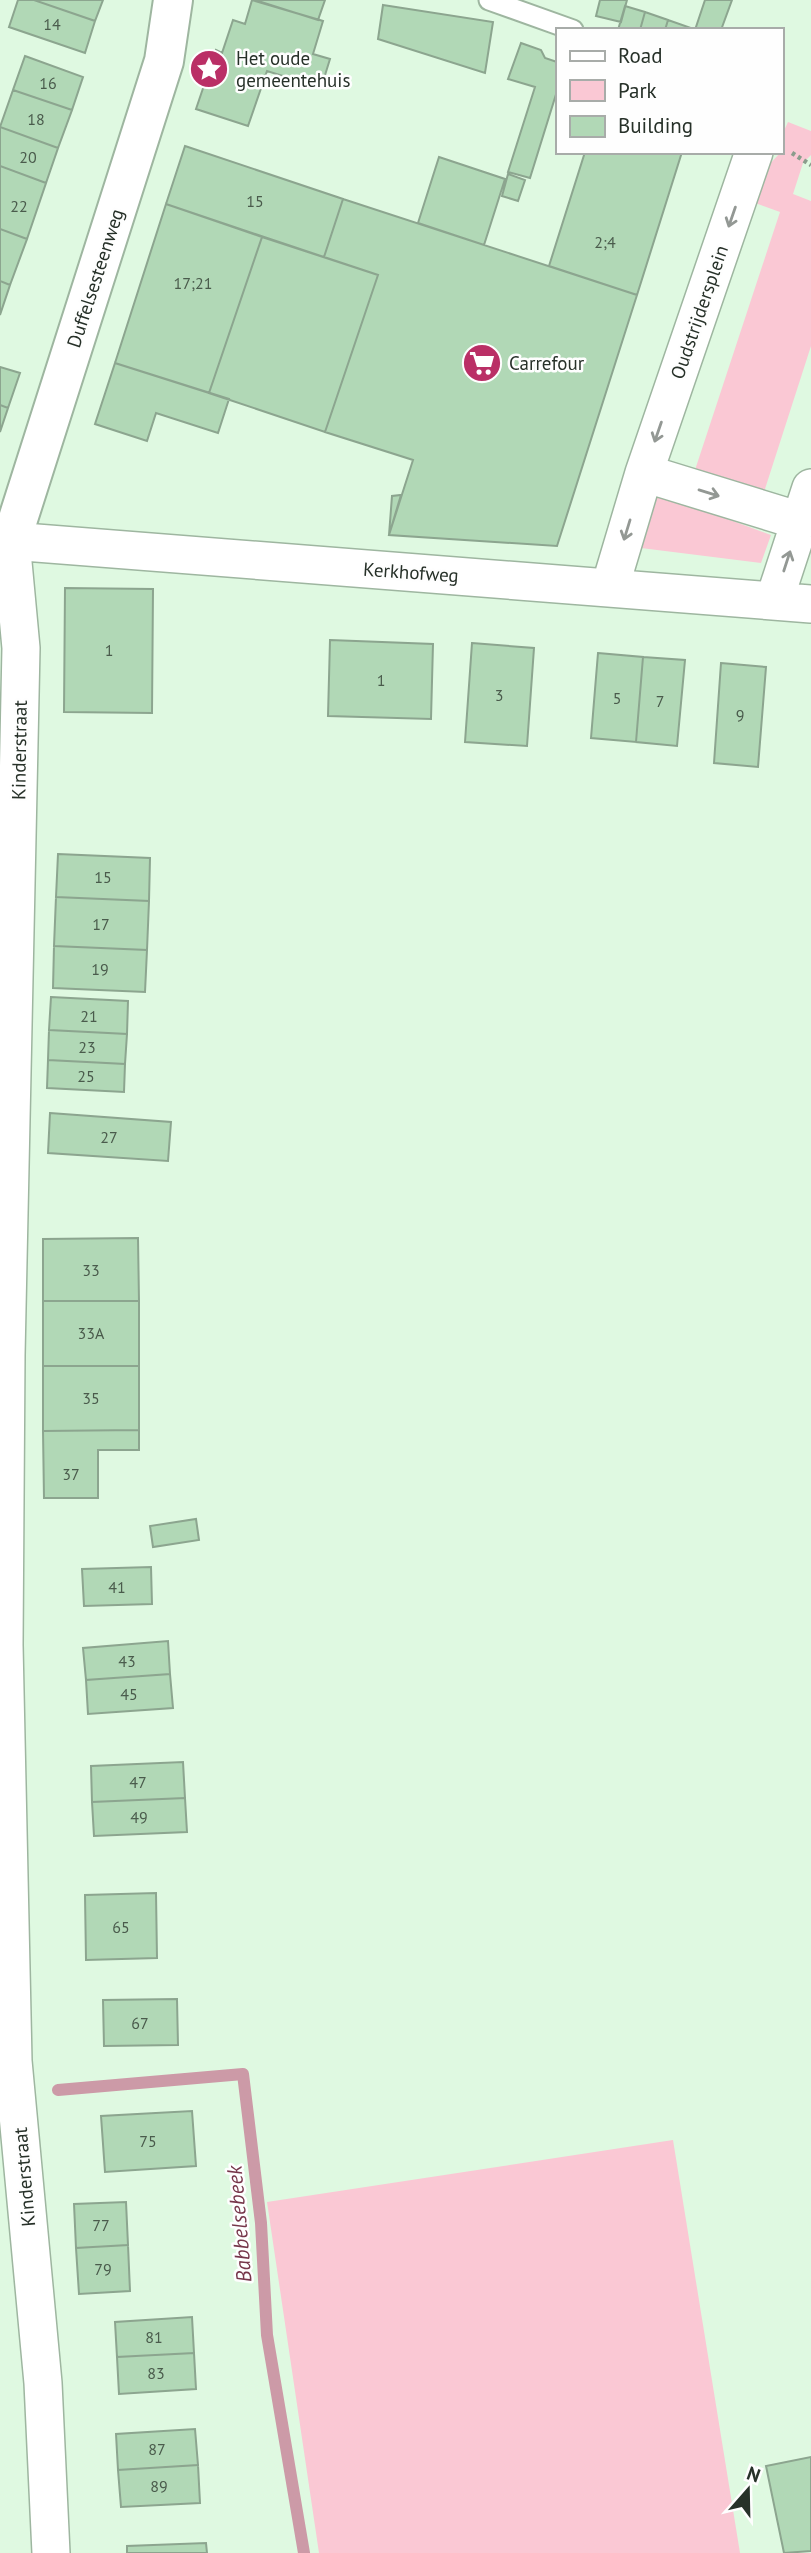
<svg xmlns="http://www.w3.org/2000/svg" width="811" height="2553" viewBox="0 0 811 2553" font-family="'PT Sans',sans-serif">
	<rect width="100%" height="100%" fill="#dff9e1"/>
	<path fill="#fac8d4" d="M788 122 811 131V155L803 163 793 194 811 201V346L764 492 695 470 780 212 750 201 765 169 781 152 782 135Z
		M657 493 771 535 761 563 641 548Z
		M673 2140 740 2553H319L267 2202Z"/>
	<g fill="none" stroke-linecap="round" stroke-linejoin="round">
		<path stroke="#cc9aa7" stroke-width="12" d="M58 2090 243 2074 261 2223 267 2335 304 2553"/>
	</g>
	<path fill="#b1d8b6" stroke="#8ca58f" stroke-width="2" d="M18 0H34L95 21 85 53 9 27Z
		M34 0H103L95 21Z
		M252 0 323 21 313 54 330 59 321 88 267 71 248 126 196 109 216 50 222 53 233 20 245 24Z
		M255 0H325L318 20Z
		M600 0H627L621 22 596 16Z
		M705 0H732L721 30H695Z
		M383 5 493 22 485 73 378 39Z
		M625 6 645 12 640 30H618Z
		M645 12 668 20 665 30H640Z
		M668 20 691 28 690 30H665Z
		M521 43 541 50 545 58 557 62V91L530 178 508 172 535 87 508 79Z
		M25 56 83 77 72 110 13 90Z
		M13 90 72 110 58 148 0 127Z
		M0 127 58 148 46 183 0 166Z
		M185 146 343 199 324 257 166 204Z
		M585 152H682L637 295 549 266Z
		M439 157 505 179 484 245 418 223Z
		M0 166 46 183 27 239 0 229Z
		M508 174 525 180 518 201 502 196Z
		M343 199 637 295 557 546 389 535 413 460 325 432 378 275 324 257Z
		M166 204 262 237 209 393 115 363Z
		M0 229 27 239 10 285 0 281Z
		M262 237 378 275 325 432 209 393Z
		M0 281 10 285 0 315Z
		M115 363 229 399 218 433 156 413 147 441 95 424Z
		M0 367 20 373 8 408 0 405Z
		M0 405 8 408 0 432Z
		M401 495 389 535 392 496Z
		M65 588 153 589 152 713 64 712Z
		M330 640 433 644 431 719 328 716Z
		M472 643 534 648 527 746 465 742Z
		M598 653 643 657 636 742 591 738Z
		M643 657 685 660 677 746 636 742Z
		M721 663 766 667 758 767 714 763Z
		M58 854 150 858 149 901 56 897Z
		M56 897 149 901 147 950 54 946Z
		M54 946 147 950 145 992 53 988Z
		M51 997 128 1001 127 1034 49 1030Z
		M49 1030 127 1034 125 1064 48 1060Z
		M48 1060 125 1064 124 1092 47 1088Z
		M50 1113 171 1122 168 1161 48 1153Z
		M138 1238 139 1301H43V1239Z
		M43 1301H139V1366H43Z
		M43 1366H139V1430L43 1431Z
		M139 1430V1450H98V1498H44L43 1431Z
		M196 1519 199 1540 153 1547 150 1526Z
		M151 1567 152 1604 84 1606 82 1569Z
		M168 1641 170 1674 86 1680 83 1648Z
		M170 1674 173 1708 88 1714 86 1680Z
		M183 1762 185 1798 92 1802 91 1766Z
		M185 1798 187 1832 94 1836 92 1802Z
		M156 1893 157 1958 86 1960 85 1895Z
		M177 1999 178 2045 104 2046 103 2000Z
		M192 2111 196 2166 105 2172 101 2116Z
		M126 2202 128 2245 76 2248 74 2204Z
		M128 2245 130 2291 79 2294 76 2248Z
		M192 2317 194 2353 117 2357 115 2322Z
		M194 2353 196 2389 119 2394 117 2357Z
		M195 2429 198 2465 118 2470 116 2434Z
		M811 2457V2551L784 2553 766 2466Z
		M198 2465 200 2503 121 2507 118 2470Z
		M206 2543 207 2553H127V2546Z"/>
	<g fill="none" stroke-linecap="round" stroke-linejoin="round">
		<g stroke="#9eb6a0" stroke-width="23">
			<path id="lane" d="M489 0 573 30"/>
		</g>
		<g stroke="#9eb6a0" stroke-width="40">
			<path id="street" d="M644 473 800 521
				M610 587 644 473 754 152
				M774 601 811 488
				M51 2553 43 2383 13 2061 4 1645 6 1355 21 648 11 541 811 604"/>
		</g>
		<g stroke="#9eb6a0" stroke-width="42">
			<path id="secondary" d="M0 549 11 541 164 61 173 0"/>
		</g>
		<path stroke="#8a9d8c" stroke-width="4.5" stroke-dasharray="3.5 3.5" stroke-linecap="butt" d="M792 153 811 165"/>
		<use href="#lane" stroke="#fff" stroke-width="19"/>
		<use href="#street" stroke="#fff" stroke-width="37"/>
		<use href="#secondary" stroke="#fff" stroke-width="38"/>
	</g>
	<defs><path id="oneway-shaft" d="M-6 0H5M1.5-3L5.5 0L1.5 3" fill="none" stroke-width="1.6" stroke-linecap="round" stroke-linejoin="round" transform="scale(1.75)"/></defs>
	<g stroke="#939894">
		<use href="#oneway-shaft" transform="translate(732 217) rotate(109)"/>
		<use href="#oneway-shaft" transform="translate(658 432) rotate(109)"/>
		<use href="#oneway-shaft" transform="translate(709 493) rotate(17)"/>
		<use href="#oneway-shaft" transform="translate(627 530) rotate(107)"/>
		<use href="#oneway-shaft" transform="translate(787 561) rotate(-72)"/>
	</g>
	<defs>
		<g id="sight-disc" transform="scale(2.0125)"><circle r="9.5" fill="#ba2f66" stroke="#fefefe"/><path d="M0-6L1.8-2.2L6-1.7L2.9 1.2L3.7 5.4L0 3.3L-3.7 5.4L-2.9 1.2L-6-1.7L-1.8-2.2Z" fill="#fff"/></g>
		<g id="supermarket-disc" transform="scale(2.0125)"><circle r="9.5" fill="#ba2f66" stroke="#fefefe"/><path d="M-6-5.5h2.5l.6 2H6L4.5 2H-2.5L-4.4-4H-6ZM-1.5 3.2a1.3 1.3 0 1 0 .1 0ZM3 3.2a1.3 1.3 0 1 0 .1 0Z" fill="#fff"/></g>
	</defs>
	<g fill-rule="evenodd">
		<use href="#sight-disc" x="209" y="69"/>
		<use href="#supermarket-disc" x="482" y="363"/>
	</g>
	<g text-anchor="middle" dominant-baseline="central" stroke-width="5" stroke-linejoin="round" paint-order="stroke">
		<g font-size="16" fill="#4a5b4c">
			<text x="52" y="24">14</text>
			<text x="48" y="83">16</text>
			<text x="36" y="119">18</text>
			<text x="28" y="157">20</text>
			<text x="255" y="201">15</text>
			<text x="19" y="206">22</text>
			<text x="605" y="242">2;4</text>
			<text x="193" y="283">17;21</text>
			<text x="109" y="650">1</text>
			<text x="381" y="680">1</text>
			<text x="499" y="695">3</text>
			<text x="617" y="698">5</text>
			<text x="660" y="701">7</text>
			<text x="740" y="715">9</text>
			<text x="103" y="877">15</text>
			<text x="101" y="924">17</text>
			<text x="100" y="969">19</text>
			<text x="89" y="1016">21</text>
			<text x="87" y="1047">23</text>
			<text x="86" y="1076">25</text>
			<text x="109" y="1137">27</text>
			<text x="91" y="1270">33</text>
			<text x="91" y="1333">33A</text>
			<text x="91" y="1398">35</text>
			<text x="71" y="1474">37</text>
			<text x="117" y="1587">41</text>
			<text x="127" y="1661">43</text>
			<text x="129" y="1694">45</text>
			<text x="138" y="1782">47</text>
			<text x="139" y="1817">49</text>
			<text x="121" y="1927">65</text>
			<text x="140" y="2023">67</text>
			<text x="148" y="2141">75</text>
			<text x="101" y="2225">77</text>
			<text x="103" y="2269">79</text>
			<text x="154" y="2337">81</text>
			<text x="156" y="2373">83</text>
			<text x="157" y="2449">87</text>
			<text x="159" y="2486">89</text>
		</g>
		<g font-size="19" fill="#273129" stroke="#fefefe" text-anchor="start">
			<text x="236" y="58">Het oude<tspan x="236" dy="22">gemeentehuis</tspan></text>
			<text x="509" y="363">Carrefour</text>
		</g>
		<g font-size="19" fill="#273129" stroke="#fefefe">
			<text transform="translate(95 278) rotate(-72)">Duffelsesteenweg</text>
			<text transform="translate(699 312) rotate(-71)">Oudstrijdersplein</text>
			<text transform="translate(411 572) rotate(4)">Kerkhofweg</text>
			<text transform="translate(19 750) rotate(-89)">Kinderstraat</text>
			<text transform="translate(24 2177) rotate(-95)">Kinderstraat</text>
		</g>
		<g font-size="21" font-style="italic" fill="#76364a" stroke="#fefefe">
			<text transform="translate(239 2224) rotate(-95)">Babbelsebeek</text>
		</g>
	</g>
	<rect x="556" y="28" width="228" height="126" fill="#fefefe" stroke="#a8aca9" stroke-width="2"/>
	<rect x="570" y="51" width="35" height="10" fill="#ffffff" stroke="#a8aca9" stroke-width="2"/>
	<text x="618" y="63" font-size="21" fill="#273129">Road</text>
	<rect x="570" y="80" width="35" height="21" fill="#fac8d4" stroke="#a8aca9" stroke-width="2"/>
	<text x="618" y="98" font-size="21" fill="#273129">Park</text>
	<rect x="570" y="116" width="35" height="21" fill="#b1d8b6" stroke="#a8aca9" stroke-width="2"/>
	<text x="618" y="133" font-size="21" fill="#273129">Building</text>
	<g transform="translate(748 2490) rotate(20)" stroke="#fefefe" stroke-width="5" paint-order="stroke">
	<path d="M0-5L12 26L0 18L-12 26Z" fill="#273129"/>
	<text y="-10" font-size="19" font-weight="bold" text-anchor="middle" fill="#273129">N</text>
	</g>
</svg>
